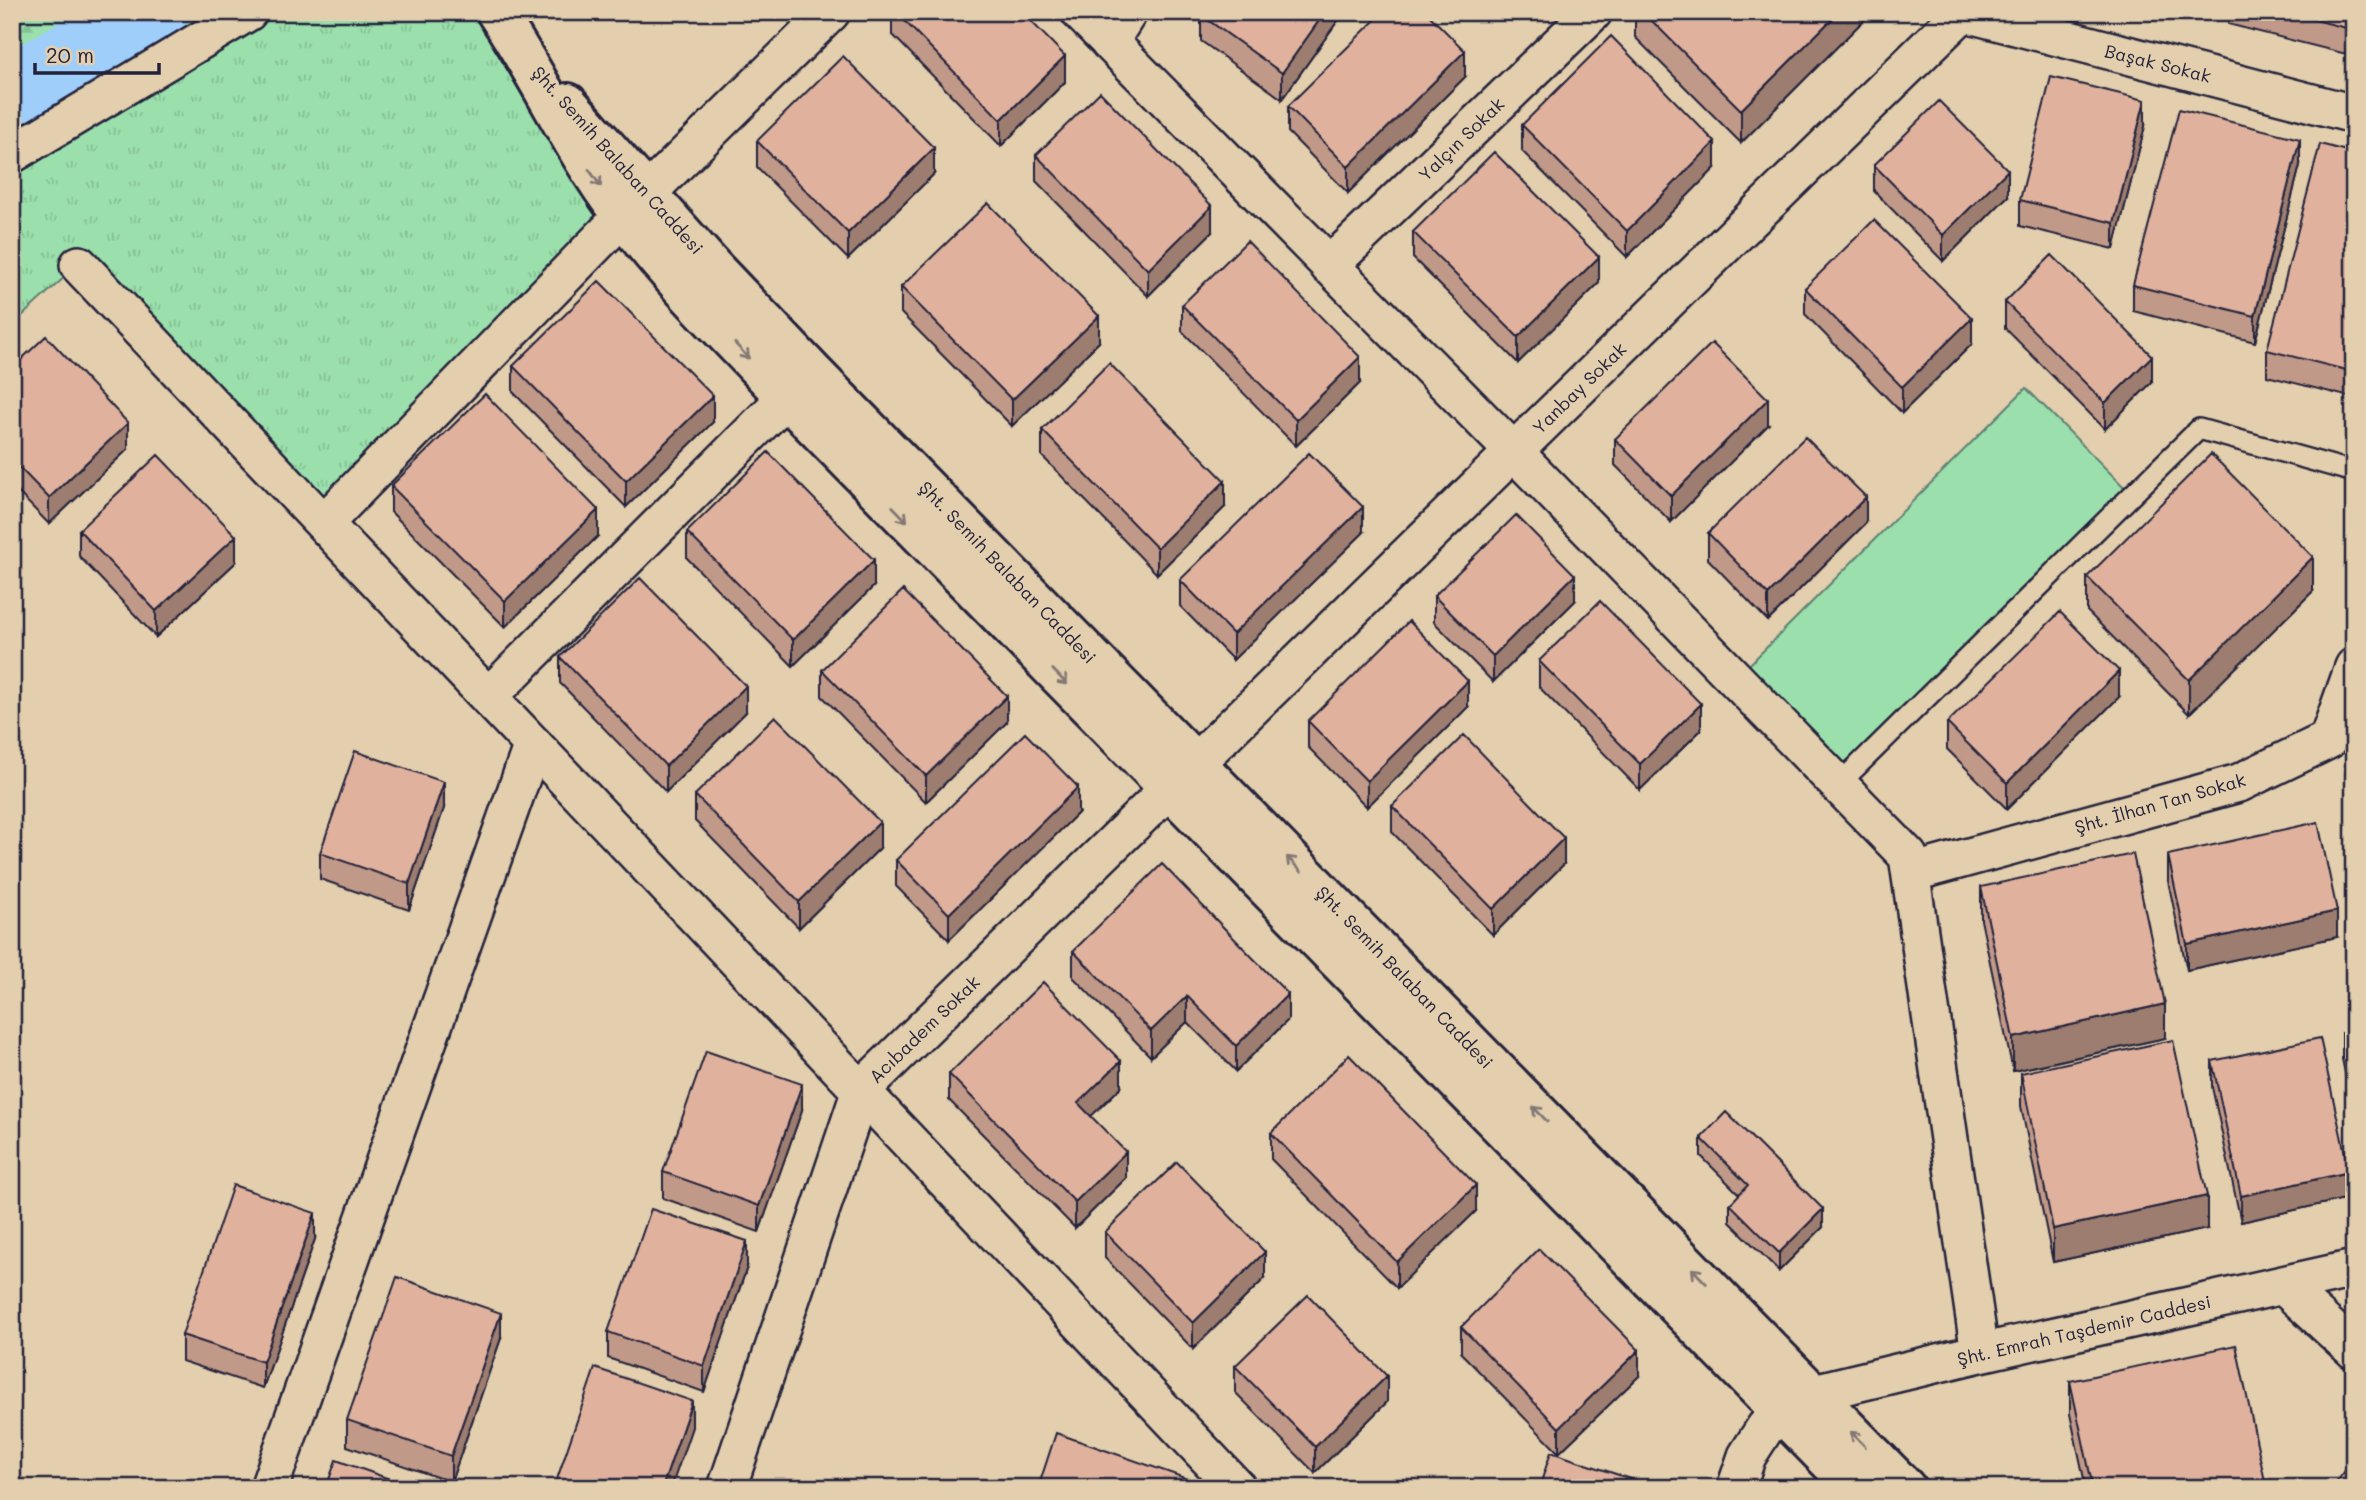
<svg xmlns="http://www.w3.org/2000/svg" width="2366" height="1500" viewBox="0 0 2366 1500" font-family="Mali,sans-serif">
	<defs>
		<pattern id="grass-tufts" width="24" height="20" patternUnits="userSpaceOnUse" patternTransform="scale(1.75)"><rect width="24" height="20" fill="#9be0ac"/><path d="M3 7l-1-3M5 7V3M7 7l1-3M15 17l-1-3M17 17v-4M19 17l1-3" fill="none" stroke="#85c095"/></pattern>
		<pattern id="forest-firs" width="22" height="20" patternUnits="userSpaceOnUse" patternTransform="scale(1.75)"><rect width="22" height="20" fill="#9be0ac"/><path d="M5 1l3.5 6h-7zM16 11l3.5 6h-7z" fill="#85c095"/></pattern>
	</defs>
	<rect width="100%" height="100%" fill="#e3cead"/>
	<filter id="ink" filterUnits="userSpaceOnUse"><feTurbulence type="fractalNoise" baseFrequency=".0143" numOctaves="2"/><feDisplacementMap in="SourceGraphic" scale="14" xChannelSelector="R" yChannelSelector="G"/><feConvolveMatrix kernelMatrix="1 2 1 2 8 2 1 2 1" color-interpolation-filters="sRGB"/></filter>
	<g filter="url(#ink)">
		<path fill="url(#grass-tufts)" stroke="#5e8174" stroke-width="2" d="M248 12H496L622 217 324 523 78 265 12 325V154Z"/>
		<path fill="url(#forest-firs)" stroke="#5e8174" stroke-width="2" d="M12 12H248L12 154Z"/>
		<path fill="#9be0ac" stroke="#5e8174" stroke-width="2" d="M2026 388 2132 495 1838 785 1735 679Z"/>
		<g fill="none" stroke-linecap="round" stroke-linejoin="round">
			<path stroke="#a0cefb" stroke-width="75" d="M12 93 151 12"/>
			<g stroke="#22223b" stroke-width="24">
				<path id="service" d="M1838 785 2199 429 2354 472"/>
			</g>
			<g stroke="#22223b" stroke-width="42">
				<path id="minor" d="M1080 12 1514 452 1908 856 1980 1353
					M1962 12 2354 114
					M1109 42 1128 12
					M12 154 248 12
					M648 192 831 12
					M79 265 1237 1488
					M1329 266 1593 12
					M324 523 622 217
					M488 697 786 398
					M1911 873 2239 783 2328 740 2354 667
					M2283 1285 2354 1350
					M269 1488 533 744
					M727 1488 861 1090 1963 12
					M1736 1488 1747 1456 1765 1428 1783 1413 1814 1393 1980 1353 2354 1269"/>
			</g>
			<g stroke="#22223b" stroke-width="44">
				<path id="tertiary" d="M496 12C541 79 573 152 622 216 671 281 731 339 786 398L1855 1488
					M568 103 712 266 813 372 1906 1488"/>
			</g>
			<use href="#service" stroke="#e3cead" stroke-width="19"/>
			<use href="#minor" stroke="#e3cead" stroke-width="37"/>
			<use href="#tertiary" stroke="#e3cead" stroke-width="38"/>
		</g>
		<path fill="#c19988" stroke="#22223b" stroke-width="2" d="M892 12H1022L1065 82 1001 146 892 34Z
			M1344 12 1282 99 1201 41V15Z
			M1635 12H1872L1741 143 1635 37Z
			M2228 12H2354V56L2228 24Z
			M1465 77 1348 193 1288 132V106Z
			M1522 125 1715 168 1627 257 1522 151Z
			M2145 126 2114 249 2020 226V200Z
			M757 141 934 174 848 259 757 167Z
			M2354 153V398L2267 376V350Z
			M1036 155 1212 232 1148 296 1036 181Z
			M1874 165 2008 196 1943 261 1874 191Z
			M2300 165 2255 342 2133 311V285Z
			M1413 232 1599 283 1518 363 1413 258Z
			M901 287 1099 342 1012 426 901 313Z
			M1805 288 1972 344 1902 413 1805 314Z
			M2005 302 2152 382 2105 429 2005 328Z
			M1182 305 1360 383 1296 446 1182 331Z
			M513 366 713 422 626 507 513 392Z
			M12 368 128 449 49 524 12 486Z
			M1768 425 1671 522 1615 465V439Z
			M1042 430 1225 507 1157 574 1042 456Z
			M391 486 598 536 505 627 391 512Z
			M1866 523 1768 621 1708 559V533Z
			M79 530 236 562 156 637 79 556Z
			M687 532 874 586 793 666 687 558Z
			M1363 533 1233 660 1180 606V580Z
			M2087 577 2313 591 2189 714 2087 611Z
			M1434 596 1575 601 1493 682 1434 622Z
			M560 657 746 712 666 792 560 683Z
			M1539 661 1701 730 1640 790 1539 687Z
			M822 670 1007 722 926 802 822 696Z
			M2119 697 2007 809 1947 749V723Z
			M1468 707 1367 807 1308 747V721Z
			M695 795 880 848 799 928 695 821Z
			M1392 806 1564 864 1493 935 1392 832Z
			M444 808 409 910 320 879V853Z
			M1078 813 949 940 896 886V860Z
			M2354 843V879L2351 878V852Z
			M2168 855 2337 937 2187 970 2168 881Z
			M1981 887 2165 1038 2013 1071 1981 920Z
			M1073 951 1288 1020 1236 1071 1187 1022 1151 1057 1073 977Z
			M2354 1031V1115L2342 1059V1033Z
			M2212 1061 2349 1198 2241 1222 2212 1087Z
			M2021 1073 2207 1229 2053 1262 2021 1106Z
			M949 1074 1121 1087 1091 1116 1126 1178 1075 1228 949 1100Z
			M802 1110 759 1232 663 1198V1172Z
			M1271 1133 1476 1211 1397 1288 1271 1159Z
			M1701 1138 1823 1227 1779 1271 1730 1222V1204L1740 1195 1701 1156Z
			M1105 1232 1265 1278 1193 1349 1105 1258Z
			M315 1239 263 1388 182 1361V1335Z
			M747 1267 704 1392 608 1358V1332Z
			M1461 1327 1639 1376 1559 1453 1461 1353Z
			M501 1338 451 1482 347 1446V1420Z
			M1235 1366 1387 1402 1315 1473 1235 1392Z
			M2070 1381 2266 1488H2086L2070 1414Z"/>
		<path fill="#9d7d6f" stroke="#22223b" stroke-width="2" d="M1325 12H1344L1282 99V73Z
			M1839 12H1872L1741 143V110Z
			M1465 51V77L1348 193V167Z
			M1065 56V82L1001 146V120Z
			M2145 100V126L2114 249V223Z
			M2300 139V165L2255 342V316Z
			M1715 142V168L1627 257V231Z
			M934 148V174L848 259V233Z
			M2008 170V196L1943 261V235Z
			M1212 206V232L1148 296V270Z
			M1599 257V283L1518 363V337Z
			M1099 316V342L1012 426V400Z
			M1972 318V344L1902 413V387Z
			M2152 356V382L2105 429V403Z
			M1360 357V383L1296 446V420Z
			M713 396V422L626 507V481Z
			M1768 399V425L1671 522V496Z
			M128 423V449L49 524V498Z
			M1225 481V507L1157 574V548Z
			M1866 497V523L1768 621V595Z
			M1363 507V533L1233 660V634Z
			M598 510V536L505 627V601Z
			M236 536V562L156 637V611Z
			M2313 557V591L2189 714V680Z
			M874 560V586L793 666V640Z
			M1575 575V601L1493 682V656Z
			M2119 671V697L2007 809V783Z
			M1468 681V707L1367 807V781Z
			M746 686V712L666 792V766Z
			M1007 696V722L926 802V776Z
			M1701 704V730L1640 790V764Z
			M444 782V808L409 910V884Z
			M1078 787V813L949 940V914Z
			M880 822V848L799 928V902Z
			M1564 838V864L1493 935V909Z
			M2337 911V937L2187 970V944Z
			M1288 994V1020L1236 1071V1046Z
			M1187 996V1022L1151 1057V1031Z
			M2165 1004V1038L2013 1071V1038Z
			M1121 1061V1087L1078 1129V1103Z
			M802 1084V1110L759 1232V1206Z
			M1126 1152V1178L1075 1228V1202Z
			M2349 1172V1198L2241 1222V1196Z
			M1476 1185V1211L1397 1288V1262Z
			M2207 1196V1229L2053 1262V1229Z
			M1823 1209V1227L1779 1271V1253Z
			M315 1213V1239L263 1388V1362Z
			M747 1241V1267L704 1392V1366Z
			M1265 1252V1278L1193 1349V1323Z
			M501 1313V1338L451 1482V1456Z
			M1639 1350V1376L1559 1453V1428Z
			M1387 1376V1402L1315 1473V1447Z
			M692 1401V1427L671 1488H662Z"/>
		<path fill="#e0b29e" stroke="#22223b" stroke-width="2" d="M896 12H1022L1065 56 1001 120Z
			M1204 12H1325L1282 73 1201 15Z
			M1383 12H1426L1465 51 1348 167 1288 106Z
			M1643 12H1839L1741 110Z
			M2284 12H2354V30Z
			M1611 36 1715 142 1627 231 1522 125Z
			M843 56 934 148 848 233 757 141Z
			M2051 77 2145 100 2114 223 2020 200Z
			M1100 92 1212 206 1148 270 1036 155Z
			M1939 101 2008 170 1943 235 1874 165Z
			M2179 109 2300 139 2255 316 2133 285Z
			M2320 144 2354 153V372L2267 350Z
			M1494 152 1599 257 1518 337 1413 232Z
			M988 203 1099 316 1012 400 901 287Z
			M1874 220 1972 318 1902 387 1805 288Z
			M1247 241 1360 357 1296 420 1182 305Z
			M2052 255 2152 356 2105 403 2005 302Z
			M599 281 713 396 626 481 513 366Z
			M46 336 128 423 49 498 12 460V368Z
			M1712 343 1768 399 1671 496 1615 439Z
			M1109 363 1225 481 1157 548 1042 430Z
			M485 394 598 510 505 601 391 486Z
			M1805 437 1866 497 1768 595 1708 533Z
			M768 452 874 560 793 640 687 532Z
			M1309 453 1363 507 1233 634 1180 580Z
			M2211 454 2313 557 2189 680 2087 577Z
			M158 455 236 536 156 611 79 530Z
			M1516 515 1575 575 1493 656 1434 596Z
			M640 578 746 686 666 766 560 657Z
			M903 590 1007 696 926 776 822 670Z
			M1600 601 1701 704 1640 764 1539 661Z
			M2060 612 2119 671 2007 783 1947 723Z
			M1409 621 1468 681 1367 781 1308 721Z
			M775 716 880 822 799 902 695 795Z
			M1025 733 1078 787 949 914 896 860Z
			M1464 735 1564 838 1493 909 1392 806Z
			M355 751 444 782 409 884 320 853Z
			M2318 822 2337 911 2187 944 2168 855Z
			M2133 854 2165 1004 2013 1038 1981 887Z
			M1162 864 1288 994 1236 1046 1187 996 1151 1031 1073 951Z
			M1043 982 1121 1061 1078 1103 1126 1152 1075 1202 949 1074Z
			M2354 1031V1089L2342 1033Z
			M2320 1038 2349 1172 2241 1196 2212 1061Z
			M2173 1040 2207 1196 2053 1229 2021 1073Z
			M706 1051 802 1084 759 1206 663 1172Z
			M1349 1055 1476 1185 1397 1262 1271 1133Z
			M1726 1112 1823 1209 1779 1253 1730 1204 1748 1185 1701 1138Z
			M1177 1162 1265 1252 1193 1323 1105 1232Z
			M233 1185 315 1213 263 1362 182 1335Z
			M651 1209 747 1241 704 1366 608 1332Z
			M1539 1249 1639 1350 1559 1428 1461 1327Z
			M397 1277 501 1313 451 1456 347 1420Z
			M1308 1295 1387 1376 1315 1447 1235 1366Z
			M2236 1345 2266 1486 2258 1488H2093L2070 1381Z
			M595 1368 692 1401 662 1488H554Z
			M1056 1433 1185 1478 1181 1488H1038Z
			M1551 1452 1657 1488H1539Z
			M2354 1459V1488H2332Z
			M336 1460 415 1488H326Z"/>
		<defs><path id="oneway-shaft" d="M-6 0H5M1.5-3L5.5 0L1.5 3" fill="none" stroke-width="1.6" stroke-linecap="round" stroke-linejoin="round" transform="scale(1.75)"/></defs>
		<g stroke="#827874">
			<use href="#oneway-shaft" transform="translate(595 178) rotate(55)"/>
			<use href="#oneway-shaft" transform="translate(742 351) rotate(47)"/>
			<use href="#oneway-shaft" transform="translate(900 514) rotate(46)"/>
			<use href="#oneway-shaft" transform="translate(1060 677) rotate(46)"/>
			<use href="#oneway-shaft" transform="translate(1294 864) rotate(-134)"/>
			<use href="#oneway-shaft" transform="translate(1540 1114) rotate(-134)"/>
			<use href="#oneway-shaft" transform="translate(1699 1276) rotate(-134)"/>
			<use href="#oneway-shaft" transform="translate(1858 1439) rotate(-134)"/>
		</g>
	</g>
	<g text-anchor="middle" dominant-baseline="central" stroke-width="6" stroke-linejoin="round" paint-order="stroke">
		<g font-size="18" fill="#22223b" stroke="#e3cead">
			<text transform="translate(2158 63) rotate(14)">Başak Sokak</text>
			<text transform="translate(1461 139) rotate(-44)">Yalçın Sokak</text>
			<text transform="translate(618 160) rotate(48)">Şht. Semih Balaban Caddesi</text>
			<text transform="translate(1579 388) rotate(-44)">Yanbay Sokak</text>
			<text transform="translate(1008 572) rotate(46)">Şht. Semih Balaban Caddesi</text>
			<text transform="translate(2160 803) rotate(-16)">Şht. İlhan Tan Sokak</text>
			<text transform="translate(1405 977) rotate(46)">Şht. Semih Balaban Caddesi</text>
			<text transform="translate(924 1029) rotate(-44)">Acıbadem Sokak</text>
			<text transform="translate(2084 1330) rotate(-13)">Şht. Emrah Taşdemir Caddesi</text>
		</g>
	</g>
	<rect width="2366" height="1500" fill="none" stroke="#e3cead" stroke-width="42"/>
	<rect x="21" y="21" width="2324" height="1458" fill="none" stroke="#22223b" stroke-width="2.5" filter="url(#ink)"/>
	<path d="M35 63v10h124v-10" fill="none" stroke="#22223b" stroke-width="3.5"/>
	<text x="46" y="63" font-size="21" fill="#22223b" stroke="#e3cead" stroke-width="5" paint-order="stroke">20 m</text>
</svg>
